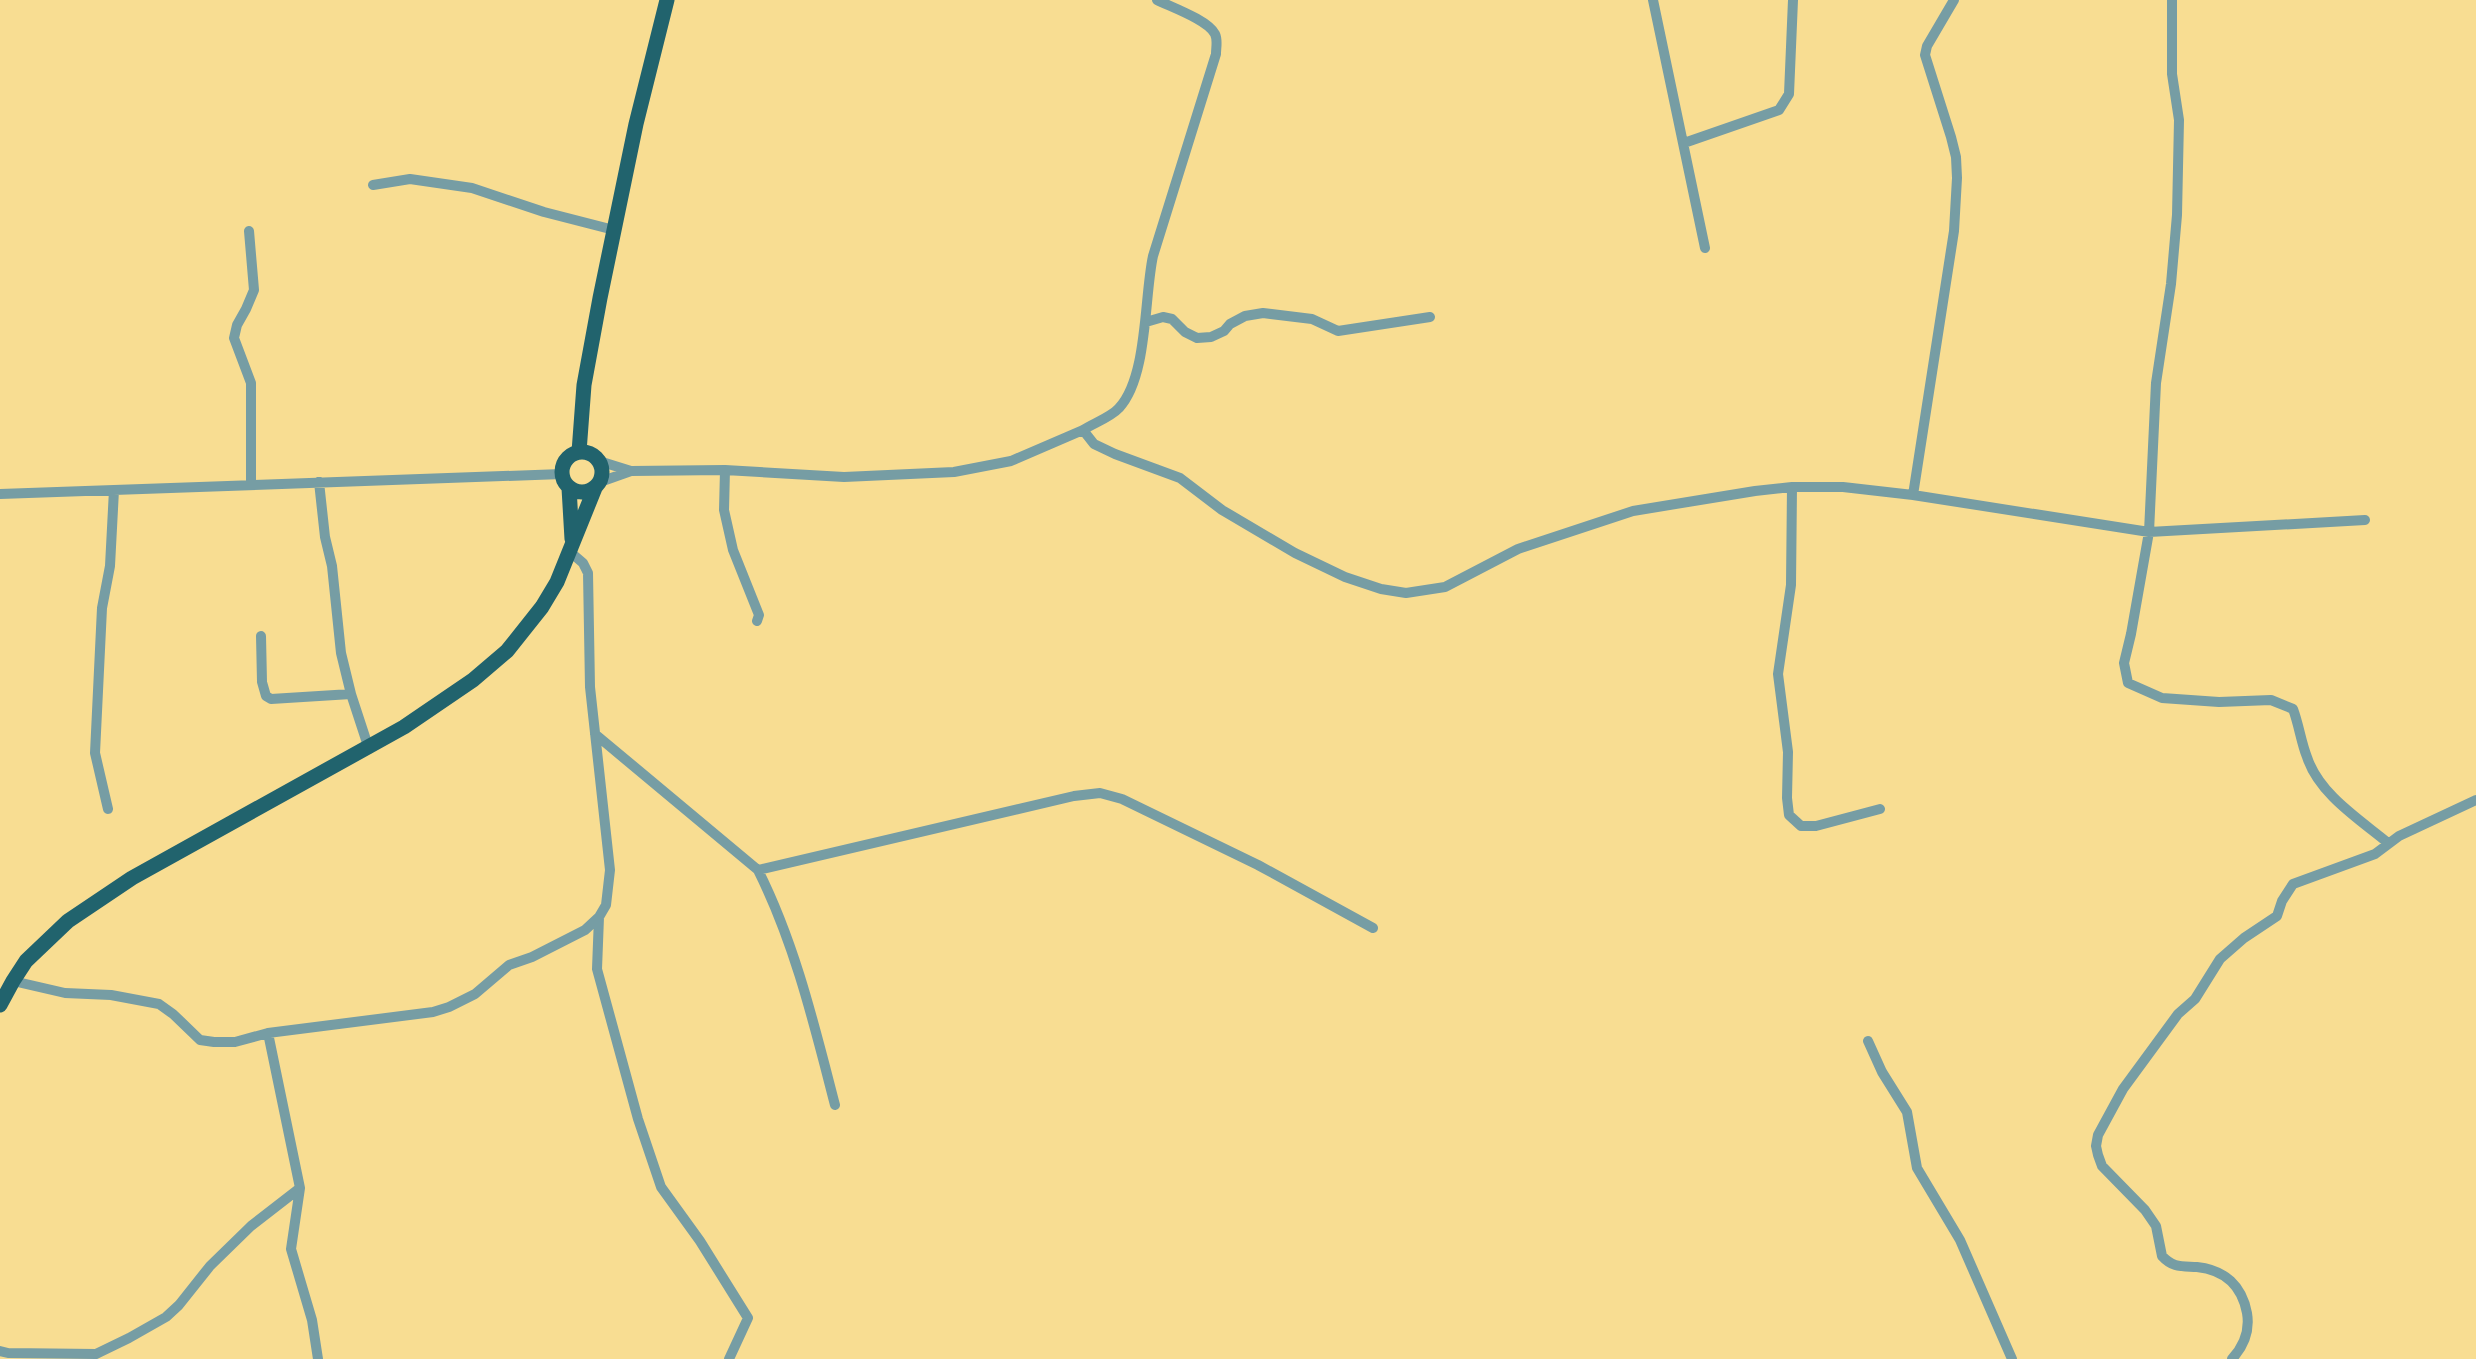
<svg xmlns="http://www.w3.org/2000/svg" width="2476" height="1359" viewBox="0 0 2476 1359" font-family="'Golos Text',sans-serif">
	<rect width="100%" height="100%" fill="#f8dd92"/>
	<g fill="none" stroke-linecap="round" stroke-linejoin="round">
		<path stroke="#769da4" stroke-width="10" d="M1653 0 1705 248
			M2172 0V74L2179 120 2177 215 2171 284 2156 383 2149 532 2131 634 2124 663 2128 683 2162 698 2219 702 2271 700 2293 709C2299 725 2301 742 2307 757 2319 794 2359 819 2388 843
			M1684 143 1779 110 1789 94 1793 0
			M373 185 410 179 472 188 544 212 614 230
			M249 231 254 290 246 309 237 325 234 338 251 383V485
			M1146 322 1163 317 1172 319 1185 332 1197 338 1211 337 1224 331 1230 324 1245 316 1263 313 1312 319 1338 331 1430 317
			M1083 430C1094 423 1111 417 1119 408 1148 377 1144 297 1153 256L1216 54C1216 47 1218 40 1215 34 1208 20 1171 7 1157 0
			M599 461 631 471 600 482
			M725 470 724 510 733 550 759 615 757 621
			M631 471 725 470 844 477 954 472 1011 461 1083 430 1094 444 1115 454 1180 478 1222 510 1295 553 1345 577 1381 589 1406 593 1445 587 1518 549 1633 511 1755 491 1792 487H1843L1913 495 2149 532 2365 520
			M319 482 325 537 332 566 341 653 351 694
			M1792 487 1791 585 1778 674 1788 752 1787 798 1789 815 1801 826H1816L1880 809
			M0 494 562 474
			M1913 495 1954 231 1957 178 1956 157 1951 137 1925 55 1927 46 1954 0
			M261 636 262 682 266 696 271 699 351 694 369 749
			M595 734 758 870C795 944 814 1024 835 1105
			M108 809 95 753 102 608 110 566 114 490
			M758 870 1074 796 1100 793 1122 799 1258 865 1373 928
			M599 917 597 969 638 1119 661 1187 700 1241 748 1318 729 1359
			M13 981 65 993 111 995 159 1004 173 1014 200 1040 214 1042H235L268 1033 433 1012 449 1007 475 994 509 965 532 957 585 930 599 917 606 905 610 870 590 687 588 573 583 563 569 551
			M268 1033 300 1188 291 1249 312 1320 318 1359
			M1868 1041 1882 1072 1907 1112 1917 1168 1960 1240 2012 1359
			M0 1351 8 1353 96 1354 129 1338 166 1317 179 1305 210 1266 251 1226 300 1188
			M2232 1359C2244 1346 2250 1331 2247 1313 2242 1286 2225 1270 2197 1267 2182 1266 2173 1268 2162 1256L2156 1226 2145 1210 2102 1166 2098 1155 2096 1146 2098 1135 2123 1089 2178 1014 2195 999 2220 959 2244 938 2277 916 2282 901 2293 884 2375 854 2399 836 2476 800"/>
		<path stroke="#21636d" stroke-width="15" d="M562 472a20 20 0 1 1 40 0a20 20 0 1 1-40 0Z
			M579 452 584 385 600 298 636 124 667 0
			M569 488 572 539
			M0 1005 13 981 26 961 68 921 132 878 404 727 473 680 507 651 542 607 557 582 595 488"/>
	</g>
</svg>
